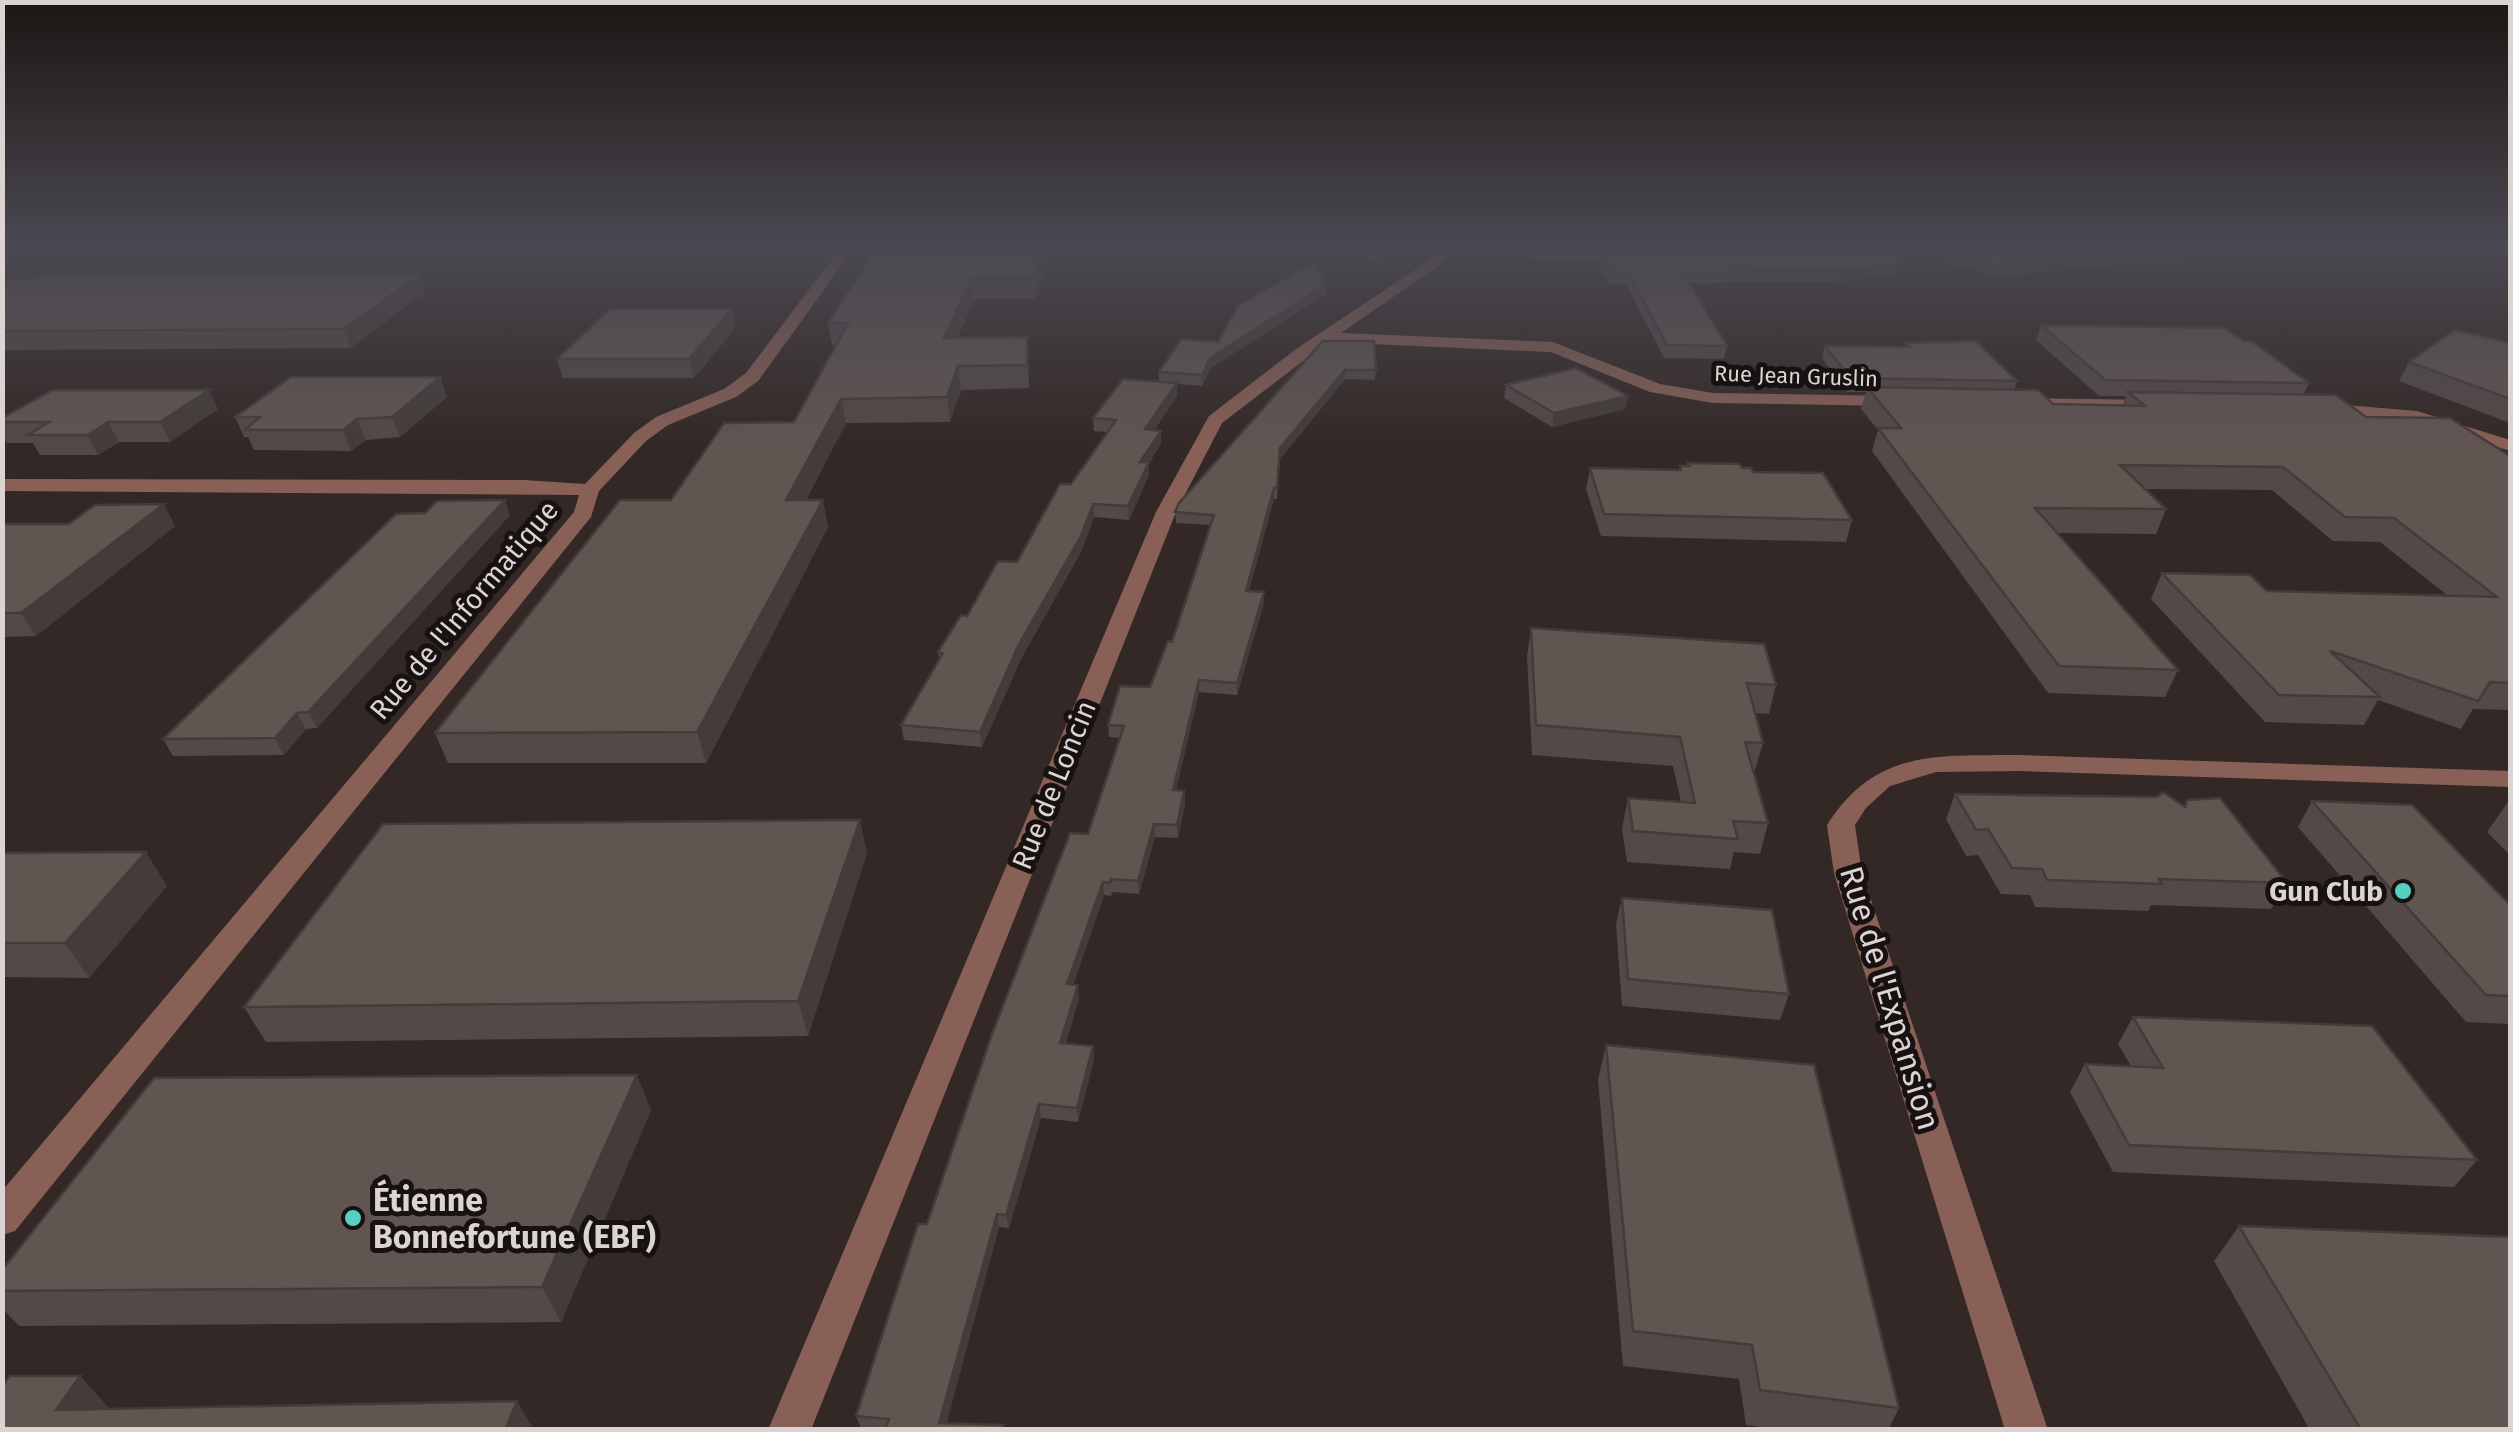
<svg xmlns="http://www.w3.org/2000/svg" width="2513" height="1432" viewBox="0 0 2513 1432" font-family="'Fira Sans',sans-serif">
	<rect width="100%" height="100%" fill="#332825"/>
	<g fill="none" stroke-linecap="round" stroke-linejoin="round">
		<path fill="#886056" fill-rule="evenodd" d="M7 248H23L2 260V250Z
			M1448 248H1464L1341 333 1553 342 1660 384 1713 393 1896 396 1905 401 1896 406 1713 403 1650 392 1551 352 1328 342 1222 423 1176 512 811 1430H768L1156 512 1209 416 1296 349Z
			M1486 248 1632 252 1639 256 1632 260H1546Z
			M1926 248H2018L2011 252 1876 258 1869 254 1876 250Z
			M835 255 847 258 758 381 736 397 668 425 646 441 599 491 591 517 15 1231 2 1235V1191L574 512 579 495 2 491V479L524 480 585 484 634 433 656 417 724 389 746 373Z
			M2021 398 2156 400 2165 405 2156 410 2015 407V399Z
			M2321 403 2417 411 2510 440V451L2415 421 2315 412V404Z
			M2020 755 2510 771V787L2020 771 1936 772 1890 786 1866 808 1855 825 1862 873 2048 1430H2005L1834 873 1827 825C1876 748 1938 756 2020 755Z"/>
	</g>
	<path fill="#534947" d="M877 248H1047L1048 262 1036 299H975L957 338 1029 360V388L961 390 950 422 846 423 806 500 828 527 706 763H448L435 733 671 500 794 422 836 345H832L828 323Z
		M1334 248H1397L1378 260 1334 252Z
		M1677 248H1780L1760 249Z
		M1947 248H2208L2205 257 1990 277 1972 268 1956 270 1944 260Z
		M1909 250 1906 262 1894 275 1832 282 1689 283 1727 346 1724 359 1664 358 1626 284 1608 283 1596 264 1598 253H1763Z
		M420 274 426 291 351 348 2 350V280Z
		M1326 294 1211 368 1202 386 1177 384V396L1154 430 1161 431V444L1149 463V475L1129 520 1094 517 1082 550 1021 659 982 747 904 740 901 725 939 660 938 652 967 616 1017 562 1108 432 1094 431 1093 418 1159 382V372L1218 342Z
		M2041 325 2309 383 2303 395 2366 417 2510 456V710L2473 709 2461 729 2378 700 2364 725 2265 722 2151 599 2162 573 2267 591 2447 595 2380 542 2333 541 2272 490 2145 489 2166 509 2156 534 2056 533 2178 670 2165 697 2048 693 1872 451 1878 430 1861 409 1866 392H1847L1822 358 1825 346 1905 347 1906 343 2017 381 2014 390 2053 404 2122 406 2126 396H2099L2036 340Z
		M736 327 694 378H563L557 359Z
		M1323 341 1376 370 1375 380 1345 379 1280 459 1277 499H1274L1249 591 1264 592V603L1237 695 1199 692 1176 790 1184 791 1185 804 1178 838 1155 837 1139 894 1112 892 1111 896 1104 895 1073 984 1079 998 1066 1043 1093 1046 1094 1060 1078 1122 1041 1118 1009 1228 999 1227 946 1424 1003 1425 1004 1430 861 1429 856 1416 927 1224 1088 834 1120 738 1109 737 1108 725 1150 687 1172 642 1210 525 1176 523 1175 512Z
		M2510 343V423L2399 381 2409 362Z
		M440 377 447 397 400 437 366 440 351 451 254 450 248 437H244L235 417Z
		M1506 385 1628 396 1625 409 1552 427 1504 398Z
		M218 409 170 442H119L98 455H40L33 443H7L2 435V418Z
		M1688 463 1742 468 1852 520 1846 542 1601 536 1586 489 1590 468 1679 470 1680 466H1687Z
		M510 515 317 728 306 729 284 755 173 756 163 739Z
		M2 524 175 526 36 636 2 637Z
		M1531 628 1776 685 1769 714 1755 713 1763 743 1754 773 1768 823 1760 854 1734 852 1730 869 1627 862 1622 829 1628 798 1681 802 1673 766 1532 755 1527 656Z
		M1955 794 2184 806 2187 800 2287 883 2271 909 2151 905 2148 911 2035 907 2030 895 2001 894 1978 855 1966 856 1946 819Z
		M2510 799V855L2487 832Z
		M2312 801 2510 905V1024L2466 1022 2298 827Z
		M2 853 167 886 89 978 2 977Z
		M867 853 808 1036 266 1042 244 1007Z
		M1622 898 1789 994 1780 1020 1622 1006 1616 924Z
		M2133 1017 2477 1160 2454 1187 2113 1172 2070 1092 2085 1064 2131 1066 2118 1044Z
		M1606 1045 1899 1408 1888 1430H1783L1746 1425 1739 1379 1623 1366 1598 1080Z
		M651 1110 561 1322 19 1326 2 1308V1270Z
		M2239 1226 2510 1430H2310L2214 1261Z"/>
	<path fill="#443c39" d="M1044 248H1047L1048 262 1036 299 1034 278Z
		M1384 248H1397L1378 260 1379 251Z
		M2184 248H2208L2205 257 1990 277 1994 265Z
		M1909 250 1906 262 1894 275 1832 282 1834 271Z
		M1975 257 1972 268 1956 270 1959 259Z
		M420 274 426 291 351 348 344 329Z
		M972 278 975 299 947 361 944 338Z
		M1326 284V294L1211 368 1202 386V375L1210 358Z
		M732 309 736 327 694 378 689 359Z
		M1027 337 1029 360V388L1027 365Z
		M958 366 961 390 950 422 947 397Z
		M1345 370V379L1280 459 1277 499 1280 448Z
		M440 377 447 397 400 437 392 417Z
		M1177 383V396L1146 442 1145 429Z
		M209 390 218 409 170 442 160 422Z
		M1628 396 1625 409 1552 427 1554 413Z
		M841 399 846 423 792 527 786 500Z
		M357 419 366 440 351 451 343 430Z
		M108 422 119 442 98 455 88 435Z
		M1161 431V444L1149 463V475L1129 520 1128 506 1140 462Z
		M1274 488V499L1246 602V591Z
		M505 500 510 515 317 728 308 712Z
		M823 500 828 527 706 763 697 732Z
		M164 504 175 526 36 636 21 613Z
		M1093 504 1094 517 1082 550 1021 659 982 747 980 732 1019 644Z
		M1264 592V603L1237 695V683Z
		M1199 680V692L1173 803V790Z
		M297 713 306 729 284 755 275 738Z
		M1184 791 1185 804 1178 838 1177 825Z
		M860 820 867 853 808 1036 798 1001Z
		M1154 824 1155 837 1139 894 1138 881Z
		M146 852 167 886 89 978 65 943Z
		M1103 882 1104 895 1069 998 1067 984Z
		M1078 985 1079 998 1062 1056 1060 1043Z
		M1093 1046 1094 1060 1078 1122 1077 1108Z
		M637 1075 651 1110 561 1322 542 1287Z
		M1039 1104 1041 1118 1009 1228 1006 1215Z
		M997 1214 999 1227 945 1430 939 1423Z
		M80 1376 112 1411 56 1410Z
		M517 1401 534 1430H505Z"/>
	<path fill="#615552" stroke="#443c39" stroke-width="2.5" d="M877 248H1044L1034 278H972L944 338 1027 337V365L958 366 947 397 841 399 786 500H823L697 732 435 733 620 500H671L724 423 794 422 848 323H828Z
		M1362 248H1384L1379 251Z
		M1834 248 1909 250 1897 264 1834 271 1678 272 1688 281 1727 346 1667 345 1628 272H1610L1598 253H1763Z
		M1947 248H2184L1994 265 1975 257 1959 259Z
		M1312 263 1326 284 1210 358 1202 375 1159 372 1181 339 1218 342 1238 306Z
		M420 274 344 329 2 331V280L36 279 42 276Z
		M610 309H732L689 359H557Z
		M2041 325 2224 328 2244 341H2251L2309 383 2105 380Z
		M2455 330 2510 343V399L2409 362Z
		M1323 341H1374L1376 370H1345L1280 448 1277 488H1274L1246 591 1264 592 1237 683 1199 680 1173 790 1184 791 1177 825 1154 824 1138 881 1111 879 1110 883 1103 882 1067 984 1078 985 1060 1043 1093 1046 1077 1108 1039 1104 1006 1215 997 1214 939 1423 1003 1425 1002 1430H885L889 1419 856 1416 918 1224H927L992 1034 1070 833 1088 834 1124 726 1108 725 1120 686 1150 687 1168 641 1172 642 1214 515 1175 512 1179 503Z
		M1976 341 2017 381 1851 378 1825 346 1910 347 1906 343Z
		M1576 368 1628 396 1554 413 1506 385Z
		M291 377H440L392 417 357 419 343 430H245L260 417H235Z
		M1123 379 1177 383 1145 429 1161 431 1140 462H1149L1128 506 1093 504 1081 536 1019 644 980 732 901 725 943 653 938 652 961 615 967 616 998 561 1017 562 1060 484H1071L1116 420 1093 418Z
		M1867 387 2038 390 2053 404 2145 406 2128 392 2336 395 2366 417 2450 418 2510 456V683L2490 682 2478 701 2330 651 2380 697 2279 695 2162 573 2250 575 2267 591 2497 597 2394 518 2345 517 2283 467 2120 465 2166 509 2035 508 2178 670 2059 666 1878 428H1901Z
		M53 390H209L160 422H108L88 435H28L49 422H2V418Z
		M1688 463 1740 464 1742 468H1751L1753 472 1823 473 1852 520 1604 514 1590 468 1681 470 1680 466H1690Z
		M505 500 308 712 297 713 275 738 163 739 396 514 425 513 437 501Z
		M164 504 21 613H2V524H69L95 505Z
		M1531 628 1764 644 1776 685 1747 683 1763 743 1745 742 1768 823 1733 821 1738 839 1633 831 1628 798 1695 803 1680 737 1536 725Z
		M2163 792 2185 807 2187 800 2220 798 2287 883 2159 879 2162 884 2047 880 2042 869 2012 868 1988 829 1976 830 1955 794 2157 797Z
		M2312 801 2412 805 2510 905V996L2486 995Z
		M860 820 798 1001 244 1007 383 824Z
		M146 852 65 943H2V853Z
		M1622 898 1772 910 1789 994 1628 979Z
		M2133 1017 2372 1026 2477 1160 2129 1145 2085 1064 2163 1068Z
		M1606 1045 1814 1065 1899 1408 1760 1390 1752 1345 1633 1331Z
		M637 1075 542 1287 2 1291V1270L154 1078Z
		M2239 1226 2510 1237V1430H2361Z
		M10 1376H80L56 1410 517 1401 505 1430H2V1386Z"/>
	<linearGradient id="sky" x2="0" y2="1"><stop stop-color="#1c1614"/><stop offset="0.55" stop-color="#4a4851"/><stop offset="1" stop-color="#4a4851" stop-opacity="0"/></linearGradient>
	<rect width="2513" height="448" fill="url(#sky)"/>
	<g fill="#58cebf" stroke="#171211" stroke-width="4">
		<circle cx="2403" cy="891" r="10"/>
		<circle cx="353" cy="1218" r="10"/>
	</g>
	<g text-anchor="middle" dominant-baseline="central" stroke-width="10" stroke-linejoin="round" paint-order="stroke">
		<g font-size="22" fill="#dcd4d2" stroke="#171211">
			<text transform="translate(1796 376) rotate(2)">Rue Jean Gruslin</text>
		</g>
		<g font-size="28" fill="#dcd4d2" stroke="#171211">
			<text transform="translate(464 610) rotate(-50)">Rue de l'Informatique</text>
			<text transform="translate(1054 785) rotate(-68)">Rue de Loncin</text>
		</g>
		<g font-size="28" font-weight="bold" fill="#dcd4d2" stroke="#171211" text-anchor="end">
			<text x="2383" y="891">Gun Club</text>
		</g>
		<g font-size="32" fill="#dcd4d2" stroke="#171211">
			<text transform="translate(1890 998) rotate(73)">Rue de l'Expansion</text>
		</g>
		<g font-size="32" font-weight="bold" fill="#dcd4d2" stroke="#171211" text-anchor="start">
			<text x="373" y="1200">Étienne<tspan x="373" dy="37">Bonnefortune (EBF)</tspan></text>
		</g>
	</g>
	<rect width="2513" height="1432" fill="none" stroke="#dcd4d2" stroke-width="10"/>
</svg>
